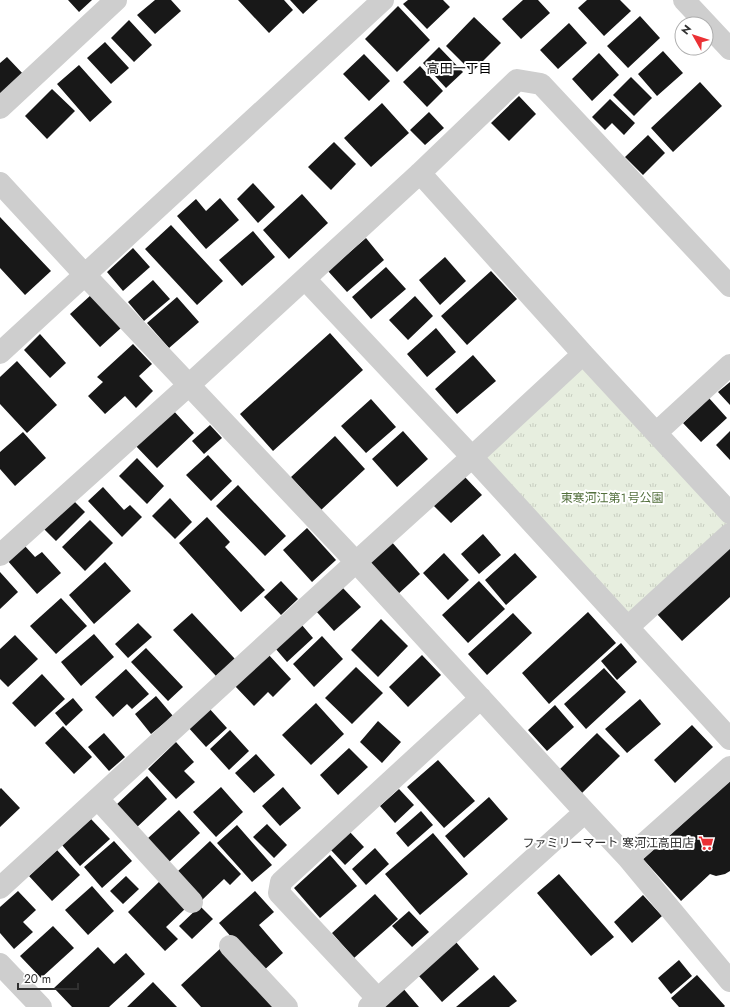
<svg xmlns="http://www.w3.org/2000/svg" width="730" height="1007" viewBox="0 0 730 1007" font-family="Jost,'Noto Sans JP',sans-serif">
	<defs>
		<pattern id="park-tufts" width="24" height="20" patternUnits="userSpaceOnUse"><rect width="24" height="20" fill="#e7eedf"/><path d="M3 7l-1-3M5 7V3M7 7l1-3M15 17l-1-3M17 17v-4M19 17l1-3" fill="none" stroke="#c7cdc0"/></pattern>
	</defs>
	<rect width="100%" height="100%" fill="#fff"/>
	<path fill="url(#park-tufts)" d="M583 354 730 513V534L628 627 472 457Z"/>
	<path fill="#181818" d="M68 0H92L79 12Z
		M155 0H171L181 11 155 34 137 15Z
		M238 0H284L293 10 269 33Z
		M290 0H318L303 14Z
		M408 0H443L450 7 427 29 403 4Z
		M523 0H538L550 13 521 39 502 19Z
		M587 0H620L631 11 604 36 578 8Z
		M398 6 430 40 397 72 365 39Z
		M640 16 660 38 628 68 607 46Z
		M474 17 501 43 472 72 446 46Z
		M129 20 152 45 134 62 111 38Z
		M569 23 587 43 558 69 540 50Z
		M105 42 129 68 111 84 87 58Z
		M439 47 463 72 446 88 423 63Z
		M663 51 683 73 657 96 638 74Z
		M599 53 619 75 592 101 572 79Z
		M364 54 390 81 369 101 343 74Z
		M7 57 24 75 0 97V63Z
		M79 65 112 102 90 122 57 84Z
		M420 66 443 91 427 107 403 82Z
		M631 77 652 98 634 116 613 95Z
		M700 82 722 106 673 152 651 128Z
		M52 89 75 111 47 139 25 116Z
		M519 96 536 114 509 141 491 123Z
		M610 99 635 123 624 135 612 123 605 130 592 117Z
		M382 103 409 133 371 167 344 138Z
		M429 112 444 128 425 145 410 130Z
		M648 135 665 153 643 175 625 157Z
		M334 142 356 164 331 190 308 167Z
		M253 183 275 207 258 223 237 199Z
		M302 194 328 223 289 259 263 230Z
		M220 198 239 220 206 249 177 216 196 199 206 211Z
		M0 217 51 271 25 295 0 268Z
		M171 225 223 281 197 305 145 249Z
		M253 231 275 257 242 286 219 260Z
		M366 238 384 260 347 292 328 271Z
		M133 248 150 267 123 291 107 272Z
		M445 257 466 281 440 305 419 280Z
		M386 267 406 289 371 319 352 297Z
		M491 271 517 299 467 345 441 316Z
		M153 280 170 299 144 321 128 302Z
		M91 295 121 328 100 347 70 314Z
		M415 296 433 316 408 340 389 320Z
		M177 297 199 322 169 348 147 323Z
		M436 328 456 352 427 377 407 354Z
		M330 333 363 370 273 451 240 414Z
		M40 334 66 363 50 378 24 350Z
		M133 344 152 364 139 376 153 391 136 408 125 396 105 414 88 396 103 382 97 377Z
		M473 355 496 381 457 414 435 389Z
		M17 361 57 405 27 433 0 404V377Z
		M730 382V405L718 392Z
		M709 398 727 418 701 442 683 423Z
		M371 399 396 427 366 453 341 426Z
		M172 409 194 433 157 468 134 444Z
		M210 425 222 438 204 454 192 441Z
		M403 431 428 459 397 487 372 459Z
		M730 431V460L716 445Z
		M23 432 46 458 15 486 0 469V452Z
		M335 436 365 469 321 510 291 477Z
		M208 455 232 481 211 501 186 475Z
		M137 458 164 486 147 504 119 476Z
		M464 476 482 495 451 523 433 505Z
		M238 485 286 536 265 556 216 506Z
		M103 487 124 510 130 505 142 517 122 537 88 501Z
		M71 498 85 512 56 541 42 527Z
		M170 498 192 522 175 539 152 516Z
		M207 517 230 542 225 547 265 590 241 612 179 543Z
		M90 520 113 543 85 571 62 547Z
		M307 528 336 560 312 582 283 550Z
		M483 534 501 555 479 574 461 554Z
		M390 540 420 574 397 595 366 562Z
		M24 545 35 557 42 552 61 573 37 594 7 560Z
		M730 547V597L682 641 657 614Z
		M444 553 469 580 448 600 423 573Z
		M515 553 537 577 506 605 485 580Z
		M105 562 131 591 94 624 69 595Z
		M0 572 18 592 0 609Z
		M281 581 298 599 281 615 264 597Z
		M479 581 505 609 468 643 442 615Z
		M342 587 361 607 334 631 316 611Z
		M61 598 87 626 56 654 30 626Z
		M588 612 616 643 549 704 522 673Z
		M192 613 235 659 216 676 173 630Z
		M513 613 532 633 487 675 468 654Z
		M381 619 408 646 378 677 351 650Z
		M138 623 152 637 128 658 115 644Z
		M301 624 313 638 287 662 275 648Z
		M94 634 114 657 81 686 61 662Z
		M15 635 38 659 8 687 0 679V649Z
		M322 636 343 659 314 687 293 664Z
		M621 643 637 662 617 680 601 661Z
		M146 648 183 687 168 701 131 662Z
		M268 654 291 679 273 697 268 692 254 706 235 686Z
		M422 655 441 675 408 707 389 687Z
		M356 667 383 693 352 724 325 698Z
		M604 668 626 692 586 729 564 704Z
		M126 669 149 694 132 709 127 704 113 717 95 697Z
		M42 674 65 699 35 727 12 703Z
		M156 696 173 716 151 734 135 714Z
		M73 698 83 710 66 726 55 713Z
		M640 699 661 724 627 753 605 729Z
		M316 703 344 734 311 765 282 735Z
		M555 705 574 727 547 751 528 730Z
		M208 707 227 728 206 747 187 726Z
		M378 721 401 742 382 763 360 742Z
		M692 725 713 747 675 783 654 760Z
		M63 726 92 757 74 774 45 743Z
		M230 730 249 751 229 770 210 749Z
		M104 733 125 757 109 771 88 747Z
		M597 733 620 756 582 793 560 769Z
		M176 742 194 762 184 771 195 782 176 799 148 769Z
		M349 748 368 767 338 795 320 775Z
		M256 754 275 775 254 793 235 773Z
		M438 760 475 801 444 828 407 787Z
		M147 776 167 799 135 829 115 806Z
		M730 781V871L725 874 716 876 710 874 681 901 643 859Z
		M221 787 243 812 216 837 193 812Z
		M283 787 301 808 280 826 262 806Z
		M1 788 20 808 0 827V789Z
		M399 789 414 805 395 823 380 806Z
		M489 797 508 819 464 858 445 836Z
		M179 810 200 833 169 862 147 839Z
		M421 811 433 825 408 847 396 833Z
		M91 819 110 839 80 866 62 845Z
		M267 824 287 845 274 858 253 837Z
		M237 825 272 865 252 882 217 843Z
		M349 831 364 847 345 865 330 849Z
		M433 833 468 874 420 915 385 874Z
		M114 841 132 861 102 888 84 867Z
		M210 841 241 874 230 885 224 879 202 900 177 872Z
		M375 848 389 864 366 885 352 869Z
		M57 850 80 875 52 901 29 876Z
		M330 855 357 886 320 918 294 888Z
		M559 874 614 937 591 956 537 893Z
		M126 876 139 889 123 904 110 891Z
		M160 881 186 908 166 927 178 939 165 951 128 912Z
		M92 886 114 911 88 935 65 910Z
		M18 891 36 910 23 922 33 932 14 949 0 933V907Z
		M255 891 274 912 259 925 283 953 262 972 219 923Z
		M375 894 398 919 354 958 332 933Z
		M643 895 662 916 632 943 614 922Z
		M200 906 213 919 192 939 179 926Z
		M409 911 429 932 412 947 392 926Z
		M53 926 74 948 41 978 20 956Z
		M456 942 479 969 442 1002 418 975Z
		M98 947 114 964 126 953 145 974 109 1007H72L54 988Z
		M222 947 279 1007H201L181 985Z
		M679 960 692 976 671 994 658 978Z
		M494 975 517 1001 509 1007H456Z
		M697 975 725 1006 724 1007H679L671 998Z
		M153 982 177 1007H127Z
		M402 987 419 1007H378Z"/>
	<g fill="none" stroke-linecap="round" stroke-linejoin="round">
		<path stroke="#cecece" stroke-width="22" d="M684 0 730 49
			M0 108 116 0
			M420 173 583 354 730 513
			M0 183 85 275 356 562 585 812 628 858 730 981
			M305 279 472 457 730 739
			M0 353 383 0
			M656 433 730 365
			M0 555 189 385 420 173 517 80 541 84 730 286
			M628 627 730 534
			M98 799 192 902
			M628 858 730 767
			M0 888 356 562 472 457 583 354
			M230 946 287 1007
			M0 964 41 1007
			M378 999 279 893 281 882 481 698
			M369 1007 585 812"/>
	</g>
	<defs>
		<g id="supermarket-bare" transform="scale(1.2)"><path d="M-6-5.5h2.5l.6 2H6L4.5 2H-2.5L-4.4-4H-6ZM-1.5 3.2a1.3 1.3 0 1 0 .1 0ZM3 3.2a1.3 1.3 0 1 0 .1 0Z" fill="#eb3135" stroke="#fff" stroke-width="2.5" paint-order="stroke"/></g>
	</defs>
	<g fill-rule="evenodd">
		<use href="#supermarket-bare" x="706" y="843"/>
	</g>
	<g text-anchor="middle" dominant-baseline="central" stroke-width="4" stroke-linejoin="round" paint-order="stroke">
		<g font-size="12" fill="#526f3c" stroke="#fff">
			<text x="612" y="498">東寒河江第１号公園</text>
		</g>
		<g font-size="12" fill="#313131" stroke="#fff" text-anchor="end">
			<text x="694" y="843">ファミリーマート 寒河江高田店</text>
		</g>
		<g font-size="13" fill="#000" stroke="#fff">
			<text x="459" y="68">高田一丁目</text>
		</g>
	</g>
	<g transform="translate(694 36) rotate(309)"><circle r="19" fill="#ffffff" stroke="#adadad"/>
	<path d="M0-3L7 15L0 10L-7 15Z" fill="#eb3135"/>
	<text y="-6" font-size="11" font-weight="bold" text-anchor="middle" fill="#313131">N</text>
	</g>
	<path d="M18 983v6h60v-6" fill="none" stroke="#313131" stroke-width="2"/>
	<text x="24" y="983" font-size="12" fill="#313131" stroke="#ffffff" stroke-width="3" paint-order="stroke">20 m</text>
</svg>
